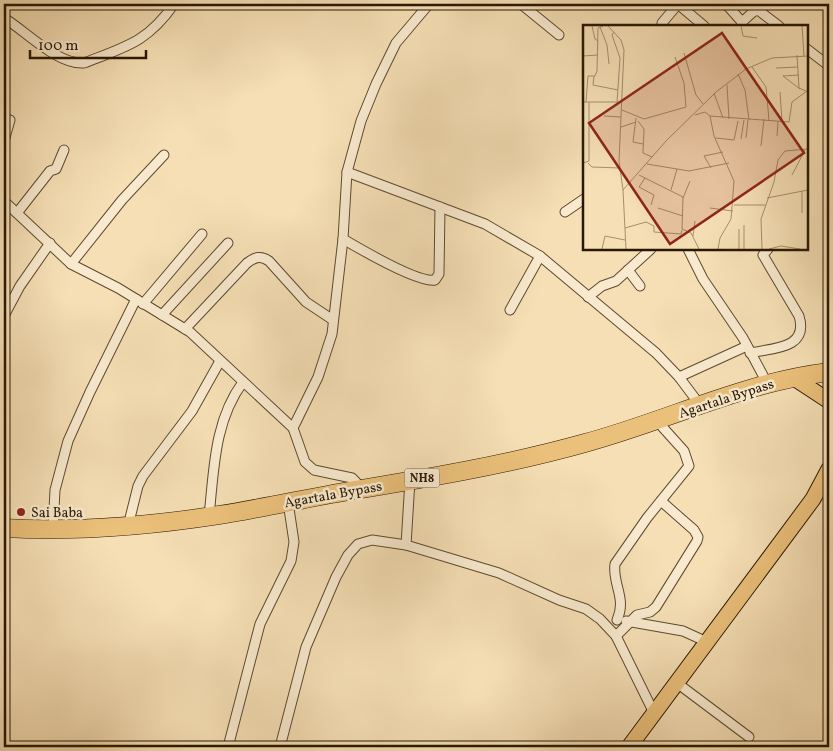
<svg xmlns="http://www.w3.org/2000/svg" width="833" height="751" font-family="Vollkorn,serif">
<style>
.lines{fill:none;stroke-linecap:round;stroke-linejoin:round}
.street-casing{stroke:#5c4a2f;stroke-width:11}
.primary-casing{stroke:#281802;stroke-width:17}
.highway-casing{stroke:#281802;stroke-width:19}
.street{stroke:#f9eacf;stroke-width:9}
.primary{stroke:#ebc07a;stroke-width:15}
.highway{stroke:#ebc07a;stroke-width:18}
.poi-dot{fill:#8f2418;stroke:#f9eacf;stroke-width:2}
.labels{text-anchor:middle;stroke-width:5;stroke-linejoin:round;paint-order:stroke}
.shield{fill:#f9eacf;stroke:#675740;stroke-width:1}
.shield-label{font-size:12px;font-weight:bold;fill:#281802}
.street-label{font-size:14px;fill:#281802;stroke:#f9eacf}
.poi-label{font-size:14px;fill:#281802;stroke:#f9eacf;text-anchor:start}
.inset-road{fill:none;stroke:#a48f6d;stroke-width:1}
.view{fill:#8f2418;fill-opacity:0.15;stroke:#8f2418;stroke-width:2.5}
.inset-edge{fill:none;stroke:#281802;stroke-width:2.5}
</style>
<rect width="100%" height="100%" fill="#f6dfb5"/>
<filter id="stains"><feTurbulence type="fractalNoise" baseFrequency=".004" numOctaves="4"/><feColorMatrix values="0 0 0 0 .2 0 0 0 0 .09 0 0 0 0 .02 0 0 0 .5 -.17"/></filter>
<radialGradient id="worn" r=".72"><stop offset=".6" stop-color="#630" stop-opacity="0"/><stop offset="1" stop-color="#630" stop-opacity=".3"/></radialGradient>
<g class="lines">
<g class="street-casing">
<g id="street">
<polyline points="521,4 559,35"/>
<polyline points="678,4 704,26"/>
<polyline points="726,4 742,22 741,26"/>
<path d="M4 18C26 31 57 65 84 63 125 47 148 42 174 4"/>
<polyline points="742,22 753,12 758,10 779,26"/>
<polyline points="662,23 678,4"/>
<polyline points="807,49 829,66"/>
<polyline points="4,141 10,120"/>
<polyline points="347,172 485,224 540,256 656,353 679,377 700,405"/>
<polyline points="4,201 71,264 118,288 190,332 293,428"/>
<polyline points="565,212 584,199"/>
<polyline points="17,213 50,171 56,169 64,150"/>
<path d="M343 239C360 249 418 283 435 280L439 274 440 207"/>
<polyline points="688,249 703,279 743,338 767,383"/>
<polyline points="71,264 122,200 164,155"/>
<polyline points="628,270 640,286"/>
<polyline points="588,297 602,286 616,281 651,249"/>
<polyline points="143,304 202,234"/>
<polyline points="510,310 540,256"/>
<polyline points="162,315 228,243"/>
<polyline points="4,316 20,286 50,243"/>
<path d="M185 329 247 263C255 257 261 255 269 261L306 302 333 320"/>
<path d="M750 353C773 348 809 349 799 316L763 255 768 249"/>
<polyline points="679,377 747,346"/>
<polyline points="361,490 356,482 352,478 314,470 305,462 293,428 318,377 332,334 343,239 347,172 361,121 376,84 396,43 429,4"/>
<path d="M209 516C214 470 214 421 243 382"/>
<polyline points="128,526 138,486 143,476 192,411 220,361"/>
<polyline points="53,529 55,490 68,441 90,392 136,299"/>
<polyline points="406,545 410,480"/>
<path d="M617 620C627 598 612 584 615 564L647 518 689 466 684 451 657 421"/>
<polyline points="626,621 683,631 707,642"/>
<polyline points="616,636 637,615 650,612 656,607 697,541 698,537 694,530 661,501"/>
<polyline points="677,683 749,737"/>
<polyline points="228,747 260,624 291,561 294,542 288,502"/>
<polyline points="280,747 306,647 336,577 348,555 358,544 372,540 406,545 499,573 559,600 586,609 600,619 616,636 654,713"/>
</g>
</g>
<g class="primary-casing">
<g id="primary">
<polyline points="794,378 829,401"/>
<polyline points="629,747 813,499 829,469"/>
</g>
</g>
<g class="highway-casing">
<path id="highway" d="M4 528C76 532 148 526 219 515 257 509 294 501 332 494 416 480 503 466 585 443 667 421 744 382 829 372"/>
</g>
<use href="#street" class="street"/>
<use href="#primary" class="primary"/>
<use href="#highway" class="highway"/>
</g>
<circle class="poi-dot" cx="21" cy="512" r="5"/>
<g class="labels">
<rect class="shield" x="404.5" y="468.5" width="35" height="19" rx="4"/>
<g class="shield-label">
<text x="422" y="482">NH8</text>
</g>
<g class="street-label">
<text transform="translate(726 398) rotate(-18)" y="5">Agartala Bypass</text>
<text transform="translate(333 494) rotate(-10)" y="5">Agartala Bypass</text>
</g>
<g class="poi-label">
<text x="31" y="517">Sai Baba</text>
</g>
</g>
<g transform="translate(583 25)">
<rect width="225" height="225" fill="#f6dfb5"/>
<path class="inset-road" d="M9 1 12 14 15 16M25 1 38 15 41 25 36 136 40 165M158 1 160 11 174 13M219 1 221 31M17 2 24 20 26 39M31 7 29 10 37 33 34 77M101 28 113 70 120 79M214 30 216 63 225 67M0 31 15 30M169 42 183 62 186 95M193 43 215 42M155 49 162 65 166 95M11 51 10 60 35 65M200 51 217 64M200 51 216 50M144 60 146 94M197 67 199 97M131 68 140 93M0 77H37M3 77 5 51H12L14 46 15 3 20 1M39 85 61 94 103 82 101 58 92 32M112 90 122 87 127 91 131 111 151 156 148 194 137 213 135 224M21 91 38 92M127 91 206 97 209 77 224 66M53 93 50 117 60 119M55 96 61 104 60 128 69 132M38 102 53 97M194 111 195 96M133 113 151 115 155 96M163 113 165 95M158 114 161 95M178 121 181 94M0 138 6 136V77M5 138 9 142 37 143M64 139 106 146 146 138M128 143 121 131 140 127M56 150 100 172 99 204 108 208 116 224M209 150 222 125M62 153 56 162 71 170 68 180M88 165 94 144M100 173 107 156M184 173 225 165M151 180H182M75 183 100 191M127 183 150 186M219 188V166M161 200V224M42 203 63 197 71 201V207L98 209 99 205M110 211 112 196M19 224 22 211 42 215M43 224 40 165 83 116 133 67 163 44 189 33 225 31M156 224V204M179 224 178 194 191 157 195 135 202 126 225 124M186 224 198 221 217 224"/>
<path class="view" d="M139 8 221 128 87 219 6 98Z"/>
<rect width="225" height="225" class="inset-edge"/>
</g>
<rect width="833" height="751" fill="none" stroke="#f6dfb5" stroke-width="20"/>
<rect x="5" y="5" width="823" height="741" fill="none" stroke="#281802" stroke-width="2.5"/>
<rect x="10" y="10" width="813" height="731" fill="none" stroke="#281802"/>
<path d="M30 50v8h116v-8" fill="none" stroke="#281802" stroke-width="2.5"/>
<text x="38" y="50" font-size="15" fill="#281802" stroke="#f9eacf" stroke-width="4" paint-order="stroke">100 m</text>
<rect width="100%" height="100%" filter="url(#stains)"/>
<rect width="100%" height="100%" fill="url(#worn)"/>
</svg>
